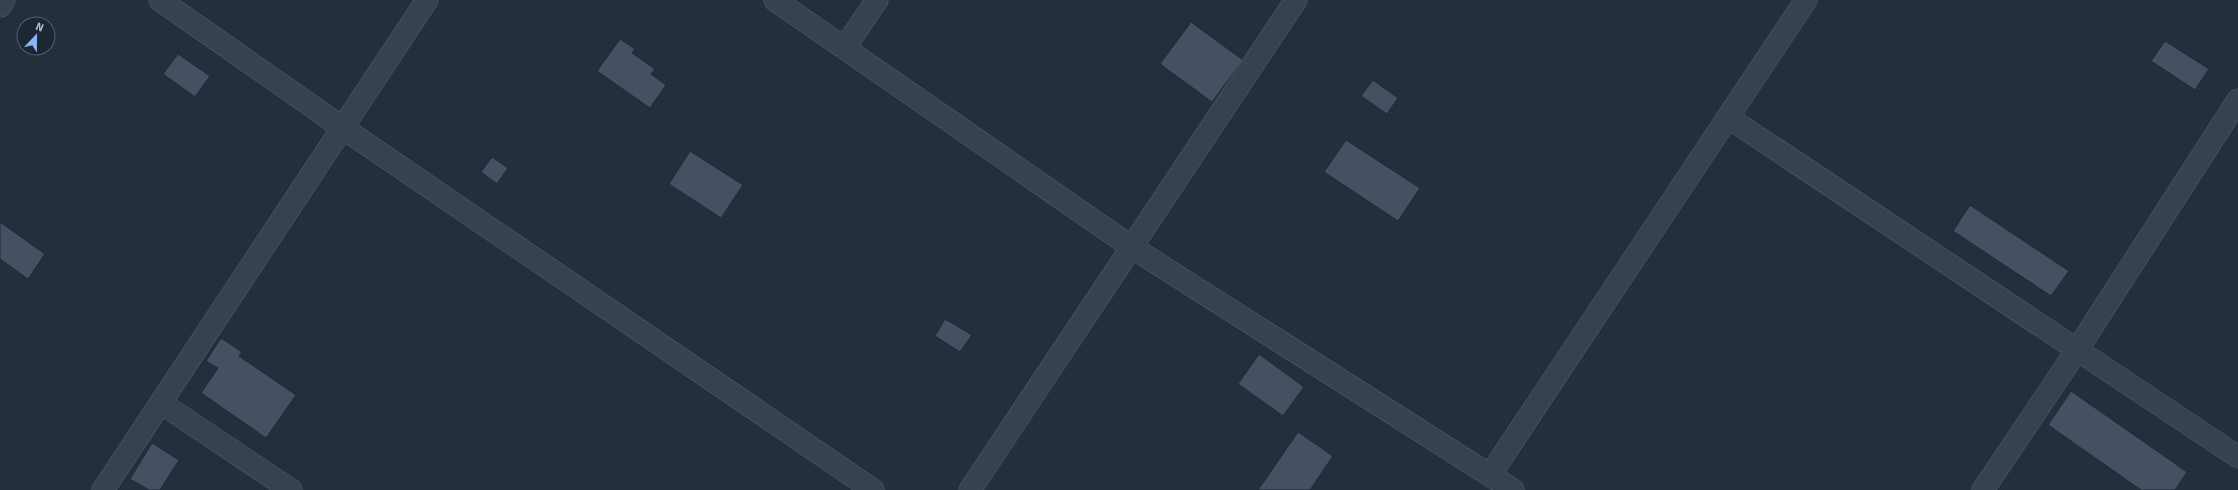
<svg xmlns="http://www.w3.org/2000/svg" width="2238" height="490" font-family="Signika,sans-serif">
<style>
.building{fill:#455162;stroke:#1f2835}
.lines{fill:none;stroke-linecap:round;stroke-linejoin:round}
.minor-casing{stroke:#565f6c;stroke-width:23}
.minor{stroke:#38414e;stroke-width:22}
</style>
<rect width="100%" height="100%" fill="#242f3e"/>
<g class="building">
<polygon points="1191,22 1243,60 1212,102 1160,64"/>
<polygon points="620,39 635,49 632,53 655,69 651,74 666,85 650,108 597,71"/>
<polygon points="2165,41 2209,69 2195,90 2151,61"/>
<polygon points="178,54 210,76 195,97 163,74"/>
<polygon points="1373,80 1398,98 1387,114 1361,96"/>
<polygon points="1346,140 1420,188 1398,221 1324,172"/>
<polygon points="690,151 743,185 721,218 669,184"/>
<polygon points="492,157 508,168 497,184 481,172"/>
<polygon points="1970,205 2069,271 2051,296 1953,231"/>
<polygon points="0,222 45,254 28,279 0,259"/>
<polygon points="945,319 972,335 960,352 935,336"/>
<polygon points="221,338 242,352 239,356 296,395 266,438 201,393 218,368 206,361"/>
<polygon points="1259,354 1304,387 1283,416 1238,384"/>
<polygon points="2071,391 2187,472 2175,490 2141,490 2048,425"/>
<polygon points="1298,432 1333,456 1310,490 1258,490"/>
<polygon points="152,443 179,460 160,490 149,490 130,479"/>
</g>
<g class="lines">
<g class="minor-casing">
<g id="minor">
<polyline points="160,0 343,128 873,490"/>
<polyline points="775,0 1133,248 1513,490"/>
<polyline points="0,6 4,0"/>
<polyline points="845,47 877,0"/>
<polyline points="1729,118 2238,457"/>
<polyline points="161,403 291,490"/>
<polyline points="1490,475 1806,0"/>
<polyline points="103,490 427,0"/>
<polyline points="970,490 1296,0"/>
<polyline points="1983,490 2077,350 2238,100"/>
</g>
</g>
<use href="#minor" class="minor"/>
</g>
<g transform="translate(36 36) rotate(22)"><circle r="19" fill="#1d2633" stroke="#59626f"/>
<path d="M0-3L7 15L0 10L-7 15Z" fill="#8ab4f8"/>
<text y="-6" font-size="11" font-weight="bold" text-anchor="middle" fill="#b4bcc9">N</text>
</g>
</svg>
